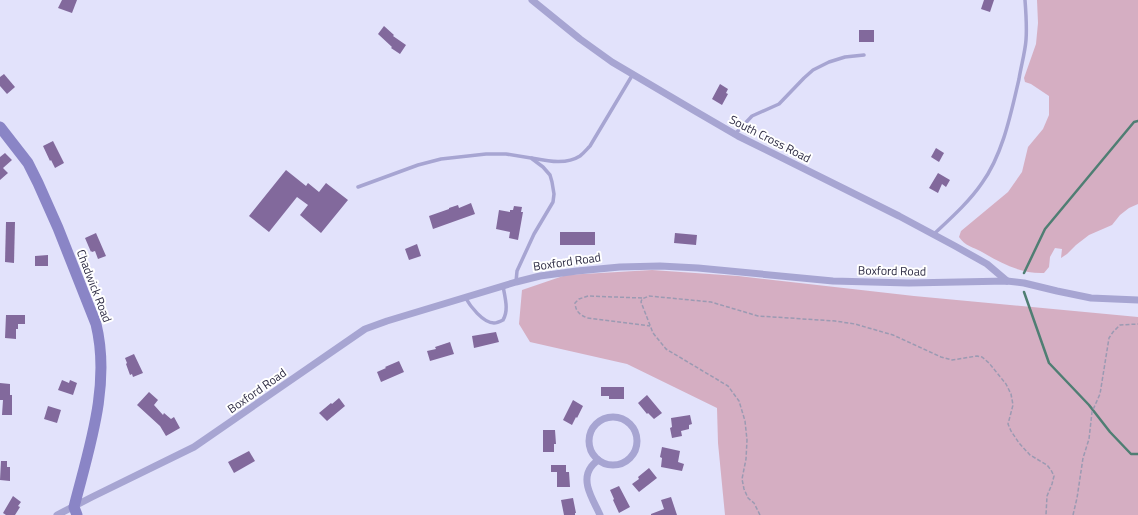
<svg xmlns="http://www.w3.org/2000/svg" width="1138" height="515" font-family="'Titillium Web',sans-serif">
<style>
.green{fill:#d5aec2}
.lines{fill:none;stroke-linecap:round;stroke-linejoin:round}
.stream{stroke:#4f7e73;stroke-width:2.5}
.building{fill:#82699c}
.path{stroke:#9b9ab2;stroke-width:1.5;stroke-dasharray:4 2;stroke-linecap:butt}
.lane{stroke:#a7a5d2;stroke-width:3.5}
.street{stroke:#a7a5d2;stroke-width:7}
.secondary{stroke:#8a85c6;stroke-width:11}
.labels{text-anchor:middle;stroke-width:4;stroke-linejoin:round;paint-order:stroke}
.street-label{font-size:12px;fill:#2d2b43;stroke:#fff}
</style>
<rect width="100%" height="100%" fill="#e2e2fb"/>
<g class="green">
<path d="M1037 0H1138V204L1129 208 1120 215 1112 225 1089 235 1076 245 1067 254 1061 258 1062 249 1055 248 1050 257 1049 267 1044 273C1021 274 1001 263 982 252 973 247 965 246 959 237L961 231 1008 192 1022 172 1028 147 1043 129 1049 115V96L1031 84 1025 82 1024 78 1036 44 1038 23Z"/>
<polygon points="652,270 738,276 914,296 1138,317 1138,515 725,515 718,443 717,408 627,364 530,342 519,324 522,290 566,275"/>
</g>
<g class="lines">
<g class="stream">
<polyline points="1024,273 1045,229 1134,122 1138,121"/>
<polyline points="1024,292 1049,363 1089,405 1110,432 1131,454 1138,454"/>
</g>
</g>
<g class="building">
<polygon points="62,0 77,0 72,13 58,8"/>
<polygon points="984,0 994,0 990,12 981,9"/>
<polygon points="384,26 394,35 393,36 406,45 400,54 391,48 392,47 378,34"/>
<rect x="859" y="30" width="15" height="12"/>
<polygon points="4,74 15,87 7,94 0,86 0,77"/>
<polygon points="720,84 728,89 726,93 728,94 722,105 712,99"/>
<polygon points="53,141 64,163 55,168 51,160 50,161 43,146"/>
<polygon points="936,148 944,153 939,162 931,157"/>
<polygon points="5,153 12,160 3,168 8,173 0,180 0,157"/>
<polygon points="286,170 306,186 308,183 319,192 326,183 348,200 321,233 300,215 308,205 297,197 269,232 249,216"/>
<polygon points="938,173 950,180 946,187 942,184 938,193 929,188"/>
<polygon points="471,203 475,214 433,229 429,216 449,209 449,208 458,205 459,208"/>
<polygon points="514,206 522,207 521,212 523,212 518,240 509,238 510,232 496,229 499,210 510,212 510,210 513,210"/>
<polygon points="6,222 15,222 14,263 5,262"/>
<rect x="560" y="232" width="35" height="13"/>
<polygon points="96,233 106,256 98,259 95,251 92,252 92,251 91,252 85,238"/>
<polygon points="675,233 697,235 696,245 674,243"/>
<polygon points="417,244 421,256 409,260 405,249"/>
<polygon points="48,255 48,266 35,266 35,256"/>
<polygon points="6,315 25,315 25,324 18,324 18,329 16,329 16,339 5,338"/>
<polygon points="496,332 499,342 474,348 472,336"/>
<polygon points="450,342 454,354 430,361 427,351 436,349 435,347"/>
<polygon points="134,354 143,373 133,377 132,374 130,375 126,364 127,363 125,358"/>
<polygon points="399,361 404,372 381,382 377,372 386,368 385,367"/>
<polygon points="62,380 69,383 70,380 77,383 73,395 58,390"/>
<polygon points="0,383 10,384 10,395 12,395 12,415 2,415 3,400 0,400"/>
<polygon points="601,387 624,387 624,399 609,399 609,396 601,396"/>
<polygon points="149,392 158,400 154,405 163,415 164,413 171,419 174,417 180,428 166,436 160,426 137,405"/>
<polygon points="647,395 662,413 654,419 648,413 647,414 638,403"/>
<polygon points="339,398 345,406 327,421 319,413 331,403 332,404"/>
<polygon points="573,400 583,406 577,418 576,417 572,425 563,420"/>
<polygon points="48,406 61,410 57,423 44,419"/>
<polygon points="690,415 692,424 689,425 689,429 681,431 682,436 672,438 670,428 672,427 671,418"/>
<polygon points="543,430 555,430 556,444 554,444 554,452 543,452"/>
<polygon points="662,447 680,451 678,462 684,464 682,471 661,467 662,458 660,457"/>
<polygon points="249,451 255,461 234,473 228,462"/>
<polygon points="1,461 7,461 7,467 10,467 10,481 0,480"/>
<polygon points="551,465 566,465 566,472 569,472 570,487 557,487 557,472 551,472"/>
<polygon points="649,468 657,478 639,492 632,484 639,479 638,477"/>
<polygon points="619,486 630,507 619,513 613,500 614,499 610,490"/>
<polygon points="13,496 21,502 18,506 20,507 15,515 6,515 3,513"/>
<polygon points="671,497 677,515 651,515 651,514 664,509 661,500"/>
<polygon points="573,498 576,513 575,513 575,515 564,515 561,500"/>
</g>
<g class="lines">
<g class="path">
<path d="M642 298 588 296 579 299 575 303C576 312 579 314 587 318L650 326"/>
<polyline points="760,515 754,503 748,498 744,489 742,479 746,459 747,440 745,421 739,401 728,386 666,349 653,333 641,302 642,299 649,296 711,302 758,316 835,321 855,324 893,335 941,357 952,360 977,356 982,357 989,363 1006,384 1011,394 1013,405 1008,424 1011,431 1019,443 1030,455 1047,465 1051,470 1054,476 1052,484 1047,496 1046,515"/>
<polyline points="1073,515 1077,498 1083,458 1089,439 1092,412 1100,394 1109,338 1113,332 1120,325 1138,324"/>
</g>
<g class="lane">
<polyline points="735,134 752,116 779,104 804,78 813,70 829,62 845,57 864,55"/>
<path d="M532 158C548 161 566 165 580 156 584 153 587 149 590 146L633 74"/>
<polyline points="358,187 418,165 441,159 486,154 506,154 531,158 543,167 550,175 552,182 554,194 553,202 534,234 517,271 516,282"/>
<path d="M934 234C951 218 969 202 982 183 1003 154 1011 113 1019 79 1021 66 1025 53 1026 40 1027 27 1026 13 1025 0"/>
<path d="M465 297C470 306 483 323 494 323 497 323 501 321 503 320 509 310 505 298 503 286"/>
</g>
<g class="street">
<polyline points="532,0 580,39 612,62 695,111 738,136 899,216 955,246 987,264 1007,281"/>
<circle cx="613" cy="441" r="24"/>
<path d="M598 460C596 462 593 464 591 467 580 482 594 501 600 515"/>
<polyline points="57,515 92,497 194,447 365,329 387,321 516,282 540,276 577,271 620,267 660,266 698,268 833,281 909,283 1007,281 1024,283 1057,291 1091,298 1138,300"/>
</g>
<path class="secondary" d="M0 127 28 163 38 183 58 228 96 324C111 385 89 448 74 507L77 515"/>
</g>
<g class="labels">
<g class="street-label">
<text transform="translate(770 139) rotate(27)" y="4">South Cross Road</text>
<text transform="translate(567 262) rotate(-8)" y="4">Boxford Road</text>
<text transform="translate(892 271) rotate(1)" y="4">Boxford Road</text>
<text transform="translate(94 286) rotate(69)" y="4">Chadwick Road</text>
<text transform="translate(257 391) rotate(-35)" y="4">Boxford Road</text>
</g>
</g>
</svg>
